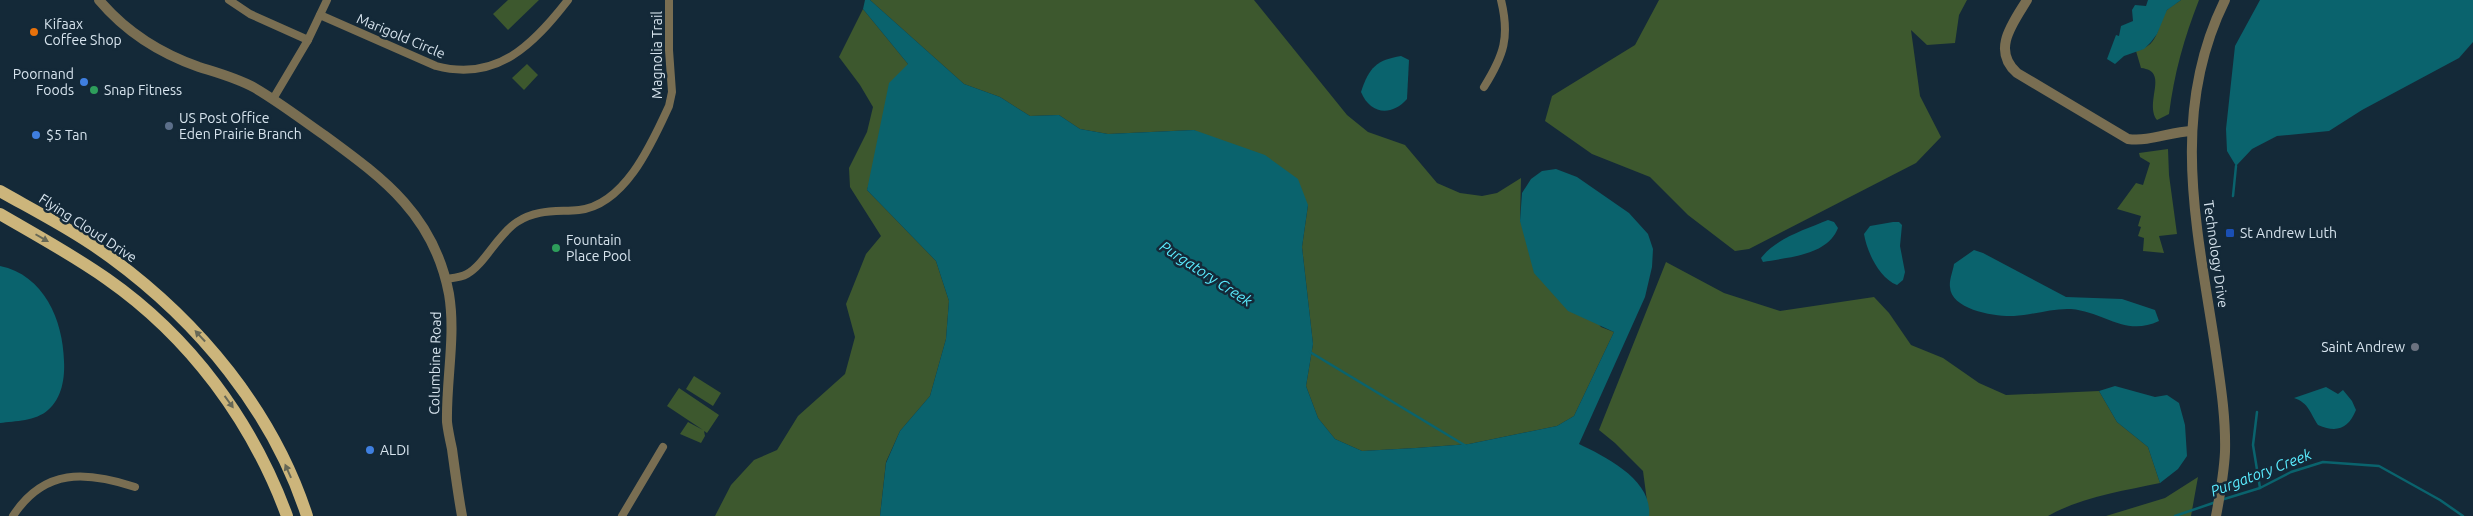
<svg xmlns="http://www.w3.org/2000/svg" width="2473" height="516" font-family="Ubuntu,sans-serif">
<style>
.green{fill:#3d582e}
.water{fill:#0a636d}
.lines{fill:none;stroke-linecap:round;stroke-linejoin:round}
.stream{stroke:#0a636d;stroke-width:2.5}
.minor{stroke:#796e52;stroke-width:8}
.tertiary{stroke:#796e52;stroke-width:10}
.primary{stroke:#ccb57b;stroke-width:12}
.oneway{fill:#676856}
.food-dot{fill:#e8710a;stroke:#142938;stroke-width:2}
.shop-dot{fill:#3f7fe0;stroke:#142938;stroke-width:2}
.leisure-dot{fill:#2e9e5b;stroke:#142938;stroke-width:2}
.service-dot{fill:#5c6f8a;stroke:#142938;stroke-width:2}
.transit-dot{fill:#1a4fb4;stroke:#142938;stroke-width:2}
.worship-dot{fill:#6b7280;stroke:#142938;stroke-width:2}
.labels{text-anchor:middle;stroke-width:5;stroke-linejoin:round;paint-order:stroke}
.poi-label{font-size:14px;fill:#d7e4ee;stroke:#142938;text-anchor:start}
.street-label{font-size:14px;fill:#d7e4ee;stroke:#142938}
.water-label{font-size:15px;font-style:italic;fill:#5aecff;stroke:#142938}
</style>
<rect width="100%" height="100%" fill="#142938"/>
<g class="green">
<polygon points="508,0 539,0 508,30 493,14"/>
<polygon points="870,0 1254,0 1347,115 1368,132 1405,145 1437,183 1460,193 1482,196 1497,193 1521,178 1520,221 1601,327 1614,332 1574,416 1557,426 1469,444 1416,448 1362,451 1335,439 1318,418 1306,386 1313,344 1302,247 1308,205 1194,130 1108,134 1080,129 1059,115 1030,116 1000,97 964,84"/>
<polygon points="1659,0 1967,0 1959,15 1955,43 1927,45 1911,30 1920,96 1941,137 1916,163 1749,249 1735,251 1688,215 1650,177 1592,154 1545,121 1552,96 1635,45"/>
<path d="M2181 0H2199C2184 38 2174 74 2169 114L2157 120C2144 102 2170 71 2141 68L2136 51C2162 45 2156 23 2167 10 2171 6 2177 3 2181 0Z"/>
<polygon points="863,9 908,64 867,190 936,261 949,301 946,339 930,396 900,431 886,462 880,516 715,516 731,485 754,460 777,450 798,416 845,374 855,337 846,304 866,254 881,236 850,187 849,168 867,132 873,107 860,85 839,57"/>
<polygon points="527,64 538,75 524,90 512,78"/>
<polygon points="2168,149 2169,175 2177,234 2159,236 2164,253 2143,251 2144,238 2138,236 2141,227 2138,226 2141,216 2117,209 2136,183 2143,185 2150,163 2140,157 2139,153"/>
<path d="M1666 262 1724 293 1780 311 1874 297 1889 313 1911 345 1943 358 1979 383 2006 395 2099 391 2117 422 2148 447 2160 483C2123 491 2081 497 2048 516H1649L1643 471 1615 443 1599 430Z"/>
<polygon points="694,376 721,393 713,406 686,389"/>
<polygon points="679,388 719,415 707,433 704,431 705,436 701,443 680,434 688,422 703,430 667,406"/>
<polygon points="2198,477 2191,516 2106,516 2165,498"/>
</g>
<g class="water">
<path d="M865 0H870L964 84 1000 97 1030 116 1059 115 1080 129 1108 134 1194 130 1265 155 1298 179 1308 205 1302 247 1313 344 1306 386 1318 418 1335 439 1362 451 1416 448 1469 444 1557 426 1574 416 1614 332 1568 311 1534 273 1520 221 1522 193 1531 179 1542 171 1556 169 1577 177 1629 213 1648 234 1653 249 1652 267 1645 297 1579 444C1606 457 1653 480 1649 516H880L886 463 900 431 930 396 946 339 949 301 936 261 867 190 889 83 908 64 863 9Z"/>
<polygon points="2148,0 2181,0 2167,10 2157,34 2151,42 2144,49 2124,56 2115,64 2107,59 2116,35 2119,36 2121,26 2133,21 2132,10 2135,5 2146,6"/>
<polygon points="2260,0 2473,0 2473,42 2459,58 2362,110 2329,131 2277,136 2252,149 2236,166 2227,151 2226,129 2235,46"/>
<path d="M1401 56 1409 60 1407 99C1391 117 1370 114 1361 92 1369 67 1377 60 1401 56Z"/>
<path d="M1828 220 1834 222 1838 228C1827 256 1788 257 1763 262L1761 258C1777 238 1804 230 1828 220Z"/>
<path d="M1893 222H1899L1902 225 1900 246 1905 272 1903 280 1897 285C1879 278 1867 252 1864 234L1870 226Z"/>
<path d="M1974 250 1983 253 2066 297 2122 299 2155 310 2159 321C2125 337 2105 312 2071 309 2053 308 2032 315 2014 316 1996 317 1951 310 1950 287 1949 280 1953 271 1954 264Z"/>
<path d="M0 266C44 275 63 320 64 361 65 378 62 398 48 410 36 421 15 421 0 423Z"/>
<polygon points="2115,386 2155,397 2167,395 2179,403 2185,425 2187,456 2178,469 2160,483 2148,447 2117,422 2099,391"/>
<path d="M2326 387 2338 394 2343 390 2352 401 2356 410C2348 429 2337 433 2318 425 2310 413 2309 403 2294 398Z"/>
</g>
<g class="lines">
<g class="stream">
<polyline points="2233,196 2236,166"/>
<polyline points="1310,352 1466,446"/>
<polyline points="2257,412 2253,445 2260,488"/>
<polyline points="2221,500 2260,488 2291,472 2323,462 2379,466 2440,500 2463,516"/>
<polyline points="2175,516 2216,502"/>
</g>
<g class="minor">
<polyline points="229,0 250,14 308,40"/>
<path d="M320 15 436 66C497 82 533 45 568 0"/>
<path d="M1484 87C1504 55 1510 37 1501 0"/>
<polyline points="273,99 308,40 327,0"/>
<path d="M445 279C452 278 460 278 467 274 485 264 497 235 517 222 537 209 556 212 579 210 625 205 652 143 669 106L672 92 669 50V0"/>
<path d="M13 516C44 468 86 471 135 487"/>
<polyline points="622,516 663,447"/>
</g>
<g class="tertiary">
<path d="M99 0C126 32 159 53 199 67 218 73 237 78 255 88 279 102 301 119 324 135 384 179 434 215 449 294 456 336 446 380 447 422 448 431 450 440 452 449 455 471 458 494 462 516"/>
<path d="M2027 0C2013 23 1991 50 2017 73L2128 139C2149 142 2170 132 2191 131"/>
<path d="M2216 516C2220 495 2224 473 2225 452 2226 416 2220 381 2215 346 2197 228 2169 113 2225 0"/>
</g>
<g class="primary">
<path d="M0 191C37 212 76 232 110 257 199 322 273 411 307 516"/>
<path d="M0 214C36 235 73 255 107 279 190 337 252 421 287 516"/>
</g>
</g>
<defs><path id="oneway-solid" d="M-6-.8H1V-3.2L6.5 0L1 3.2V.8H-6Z" transform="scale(1.25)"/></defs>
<g class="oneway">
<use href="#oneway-solid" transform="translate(42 238) rotate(30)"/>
<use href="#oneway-solid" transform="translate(200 336) rotate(-133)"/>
<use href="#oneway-solid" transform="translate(229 402) rotate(54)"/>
<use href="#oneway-solid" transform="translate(288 471) rotate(-114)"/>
</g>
<circle class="food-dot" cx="34" cy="32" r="5"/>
<g class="shop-dot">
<circle cx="84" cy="82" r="5"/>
<circle cx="36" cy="135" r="5"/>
<circle cx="370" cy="450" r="5"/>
</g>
<g class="leisure-dot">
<circle cx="94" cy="90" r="5"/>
<circle cx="556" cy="248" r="5"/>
</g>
<circle class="service-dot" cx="169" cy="126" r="5"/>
<rect class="transit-dot" x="2225" y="228" width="10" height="10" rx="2.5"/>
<circle class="worship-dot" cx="2415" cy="347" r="5"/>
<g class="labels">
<g class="poi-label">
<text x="44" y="29">Kifaax<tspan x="44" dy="16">Coffee Shop</tspan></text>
<text x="74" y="79" text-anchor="end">Poornand<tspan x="74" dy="16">Foods</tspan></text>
<text x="104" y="95">Snap Fitness</text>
<text x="179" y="123">US Post Office<tspan x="179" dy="16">Eden Prairie Branch</tspan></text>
<text x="46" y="140">$5 Tan</text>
<text x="2240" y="238">St Andrew Luth</text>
<text x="566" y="245">Fountain<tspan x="566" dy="16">Place Pool</tspan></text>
<text x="2405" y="352" text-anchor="end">Saint Andrew</text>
<text x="380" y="455">ALDI</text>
</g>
<g class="street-label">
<text transform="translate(401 36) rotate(23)" y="5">Marigold Circle</text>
<text transform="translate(657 55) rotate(-90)" y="5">Magnolia Trail</text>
<text transform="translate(88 228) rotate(33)" y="5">Flying Cloud Drive</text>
<text transform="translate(2216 254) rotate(82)" y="5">Technology Drive</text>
<text transform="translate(435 363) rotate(-89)" y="5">Columbine Road</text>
</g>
<g class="water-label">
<text transform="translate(1206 274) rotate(33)" y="5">Purgatory Creek</text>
<text transform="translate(2261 473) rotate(-21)" y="5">Purgatory Creek</text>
</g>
</g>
</svg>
